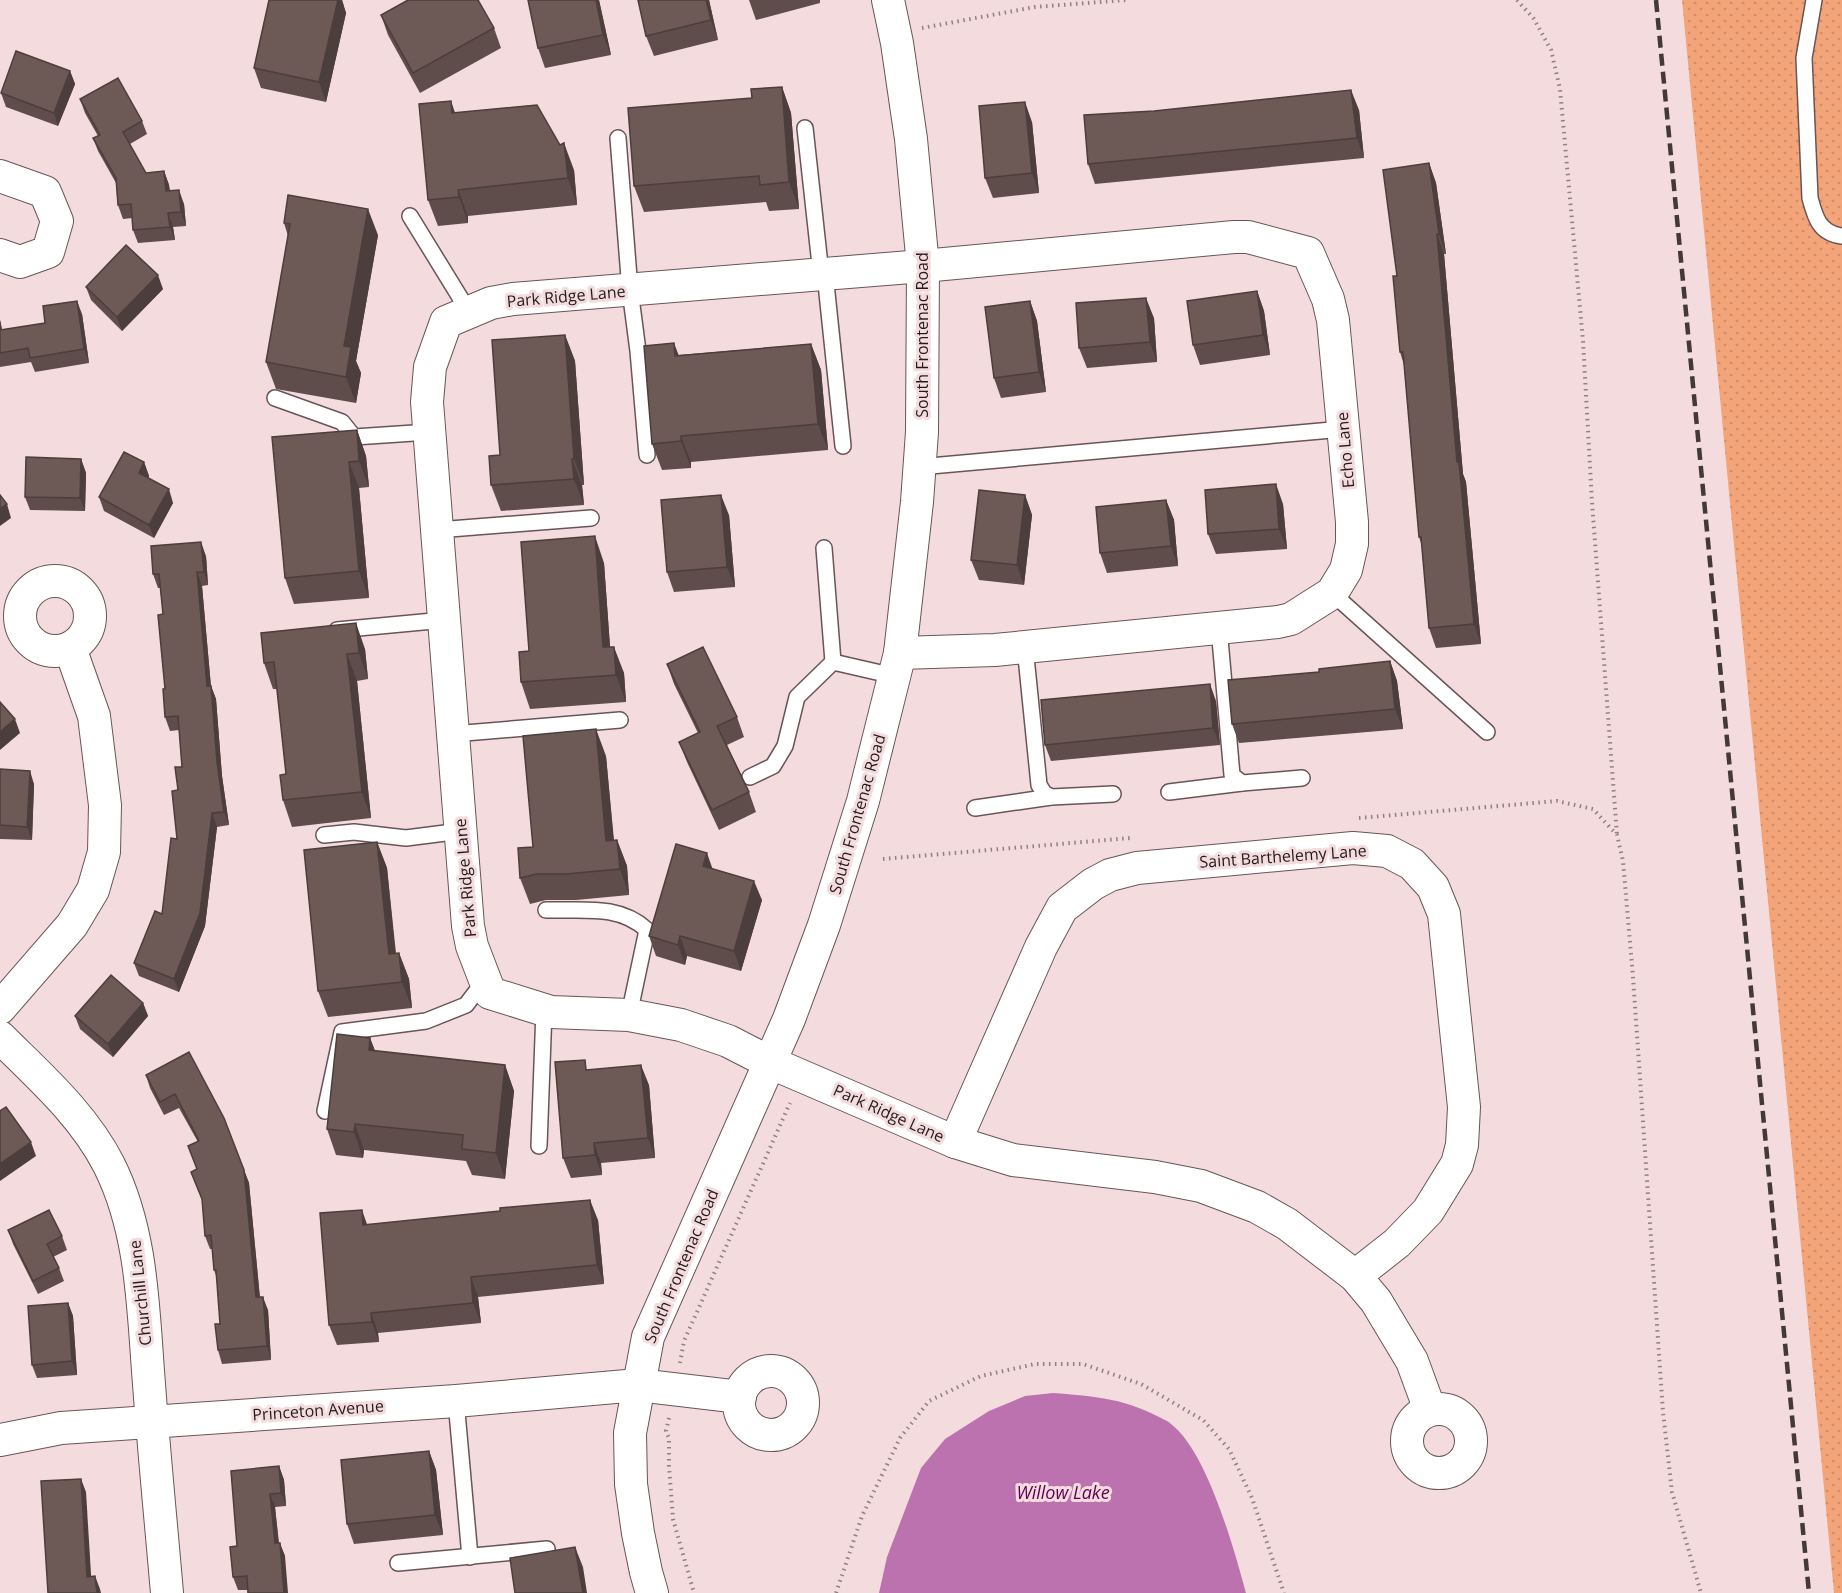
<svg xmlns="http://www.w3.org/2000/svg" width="1842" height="1593" font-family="'Open Sans',sans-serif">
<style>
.grass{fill:url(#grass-dots)}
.water{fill:#bb72ae}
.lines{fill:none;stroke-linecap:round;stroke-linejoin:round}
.service-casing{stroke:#695557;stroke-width:18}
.minor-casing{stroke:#695557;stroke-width:34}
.path{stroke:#918081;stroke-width:4;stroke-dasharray:1.5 4.5;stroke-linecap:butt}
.service{stroke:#fff;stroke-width:15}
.minor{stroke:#fff;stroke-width:32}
.rail{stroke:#44393a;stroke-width:4.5;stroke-dasharray:12 6;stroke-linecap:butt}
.wall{fill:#5e4d4a}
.shaded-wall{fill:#4c3e3c}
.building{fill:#6d5956;stroke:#4c3e3c;stroke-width:1.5}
.labels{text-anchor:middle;stroke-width:6;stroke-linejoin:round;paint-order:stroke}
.street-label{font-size:16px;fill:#231a1b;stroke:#f4dcde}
.water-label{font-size:18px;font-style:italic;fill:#5f0056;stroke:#f4dcde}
</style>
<defs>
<pattern id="grass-dots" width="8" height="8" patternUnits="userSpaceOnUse" patternTransform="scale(1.5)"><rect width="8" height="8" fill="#f3a579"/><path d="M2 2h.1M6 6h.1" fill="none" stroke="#d08d68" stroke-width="1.8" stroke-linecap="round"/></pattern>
</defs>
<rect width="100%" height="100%" fill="#f4dcde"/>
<polygon class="grass" points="1682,0 1842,0 1842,1593 1834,1593"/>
<path class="water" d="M1053 1393C1091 1396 1121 1398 1155 1415 1160 1418 1167 1420 1171 1424 1207 1451 1234 1549 1246 1593H879L887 1557 921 1468 945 1439 989 1411 1025 1396Z"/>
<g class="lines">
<g class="service-casing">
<g id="service">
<path d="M1814 0 1804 58 1810 198C1815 217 1819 233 1842 236"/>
<polyline points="805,128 821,274"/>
<polyline points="618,138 630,290 638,351 647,455"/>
<polyline points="410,216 469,312"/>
<polyline points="825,274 843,446"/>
<polyline points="275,398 342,422 354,437"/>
<polyline points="340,440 354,437 429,432"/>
<polyline points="919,467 1343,429"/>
<polyline points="437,530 591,518"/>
<polyline points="1332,593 1487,732"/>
<polyline points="1219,628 1232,775 1242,783 1302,778"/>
<polyline points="337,630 444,620"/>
<polyline points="1025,647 1039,785 1044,793 1051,797 1113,794"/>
<polyline points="833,662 894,676"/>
<polyline points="453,734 620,720"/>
<polyline points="750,777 773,766 785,746 797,697 833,662 824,548"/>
<polyline points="1169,792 1242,783"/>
<polyline points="975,808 1051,797"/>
<polyline points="324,835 354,832 406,838 461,831"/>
<path d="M546 910C582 911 619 904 647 930L629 1015"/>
<polyline points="325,1111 342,1032 426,1021 466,1005 485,980"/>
<polyline points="539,1146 544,1010"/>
<polyline points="456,1401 470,1557"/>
<polyline points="398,1563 547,1549"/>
</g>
</g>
<g class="minor-casing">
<g id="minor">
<polyline points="0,176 45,192 57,221 48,252 20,262 0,255"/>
<circle cx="55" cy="616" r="35"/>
<polyline points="900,653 995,650 1278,622 1291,619 1332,593 1346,570 1352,544 1352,522 1333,320 1328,299 1308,253 1248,237 1234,237 923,266 513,299 491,303 446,322 430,367 427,402 468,926 472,946 490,993 551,1012 629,1015 681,1025 728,1041 769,1062 955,1142 1013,1160 1155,1177 1201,1186 1257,1207 1287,1224 1355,1276 1376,1301 1412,1361 1430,1410"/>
<polyline points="0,1008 72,925 93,890 104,852 105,805 94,716 70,648"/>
<path d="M0 1037C40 1077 83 1114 109 1165 143 1233 143 1310 149 1384 154 1453 161 1523 167 1593"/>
<polyline points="955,1142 1041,947 1062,908 1093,884 1110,875 1137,868 1353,848 1387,851 1412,864 1433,887 1444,914 1464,1107 1462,1145 1457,1164 1428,1211 1397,1243 1355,1276"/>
<circle cx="771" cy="1403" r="32"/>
<circle cx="1439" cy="1441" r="32"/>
<polyline points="0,1440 61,1428 456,1401 638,1385 740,1397"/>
<polyline points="652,1593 646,1572 638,1533 631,1484 630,1433 648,1337 789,1019 824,925 863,801 900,653 917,502 922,432 923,266 911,139 897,43 888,0"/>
</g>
</g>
<g class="path">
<polyline points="1517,0 1534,19 1551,50 1560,89 1583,341 1592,502 1617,835"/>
<polyline points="922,28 1035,7 1126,0"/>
<polyline points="1359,818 1557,801 1593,809 1617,835 1623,861 1633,977 1663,1412 1672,1492 1701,1593"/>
<polyline points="883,859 1130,838"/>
<polyline points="680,1363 684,1341 790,1103"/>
<polyline points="669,1418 666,1431 669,1438 669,1466 673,1519 694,1593"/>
<polyline points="836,1593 862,1516 900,1438 929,1401 981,1376 1035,1364 1083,1364 1141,1384 1203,1420 1229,1449 1252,1498 1284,1593"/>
</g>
<use href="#service" class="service"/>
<use href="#minor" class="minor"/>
<polyline class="rail" points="1656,0 1809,1593"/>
</g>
<g class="wall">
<polygon points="269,0 342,0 346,13 326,102 261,88 254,68"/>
<polygon points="599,0 611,55 545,68 538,48"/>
<polygon points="638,0 709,0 718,40 654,56 646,36"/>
<polygon points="749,0 820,0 820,3 756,20"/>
<polygon points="381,15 494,28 501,48 420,93 388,35"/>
<polygon points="70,71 75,84 58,126 6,107 1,93"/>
<polygon points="782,87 791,113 799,209 769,211 766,202 644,212 634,186 752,98"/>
<polygon points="80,99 142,121 147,134 130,144 146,173 164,171 169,185 170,191 184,204 186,226 173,227 175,240 138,243 133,230 132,218 123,219 118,205 116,183 98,151 93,138 98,136 85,113"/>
<polygon points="1359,110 1364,158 1095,184 1088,164"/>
<polygon points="455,113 574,170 577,205 468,216 468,223 438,226 428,200"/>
<polygon points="1032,122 1039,193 993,198 985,178"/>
<polygon points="1429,163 1436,183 1446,254 1444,254 1463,474 1466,482 1481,644 1436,648 1429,628 1422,546 1419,537 1404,365 1400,352"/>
<polygon points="284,223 378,235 356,361 361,373 356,403 276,389 266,362 288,236"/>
<polygon points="86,287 163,289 122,331 91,300"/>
<polygon points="1257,291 1264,311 1270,355 1200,365 1193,345"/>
<polygon points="1030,301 1037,321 1046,392 1001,398 994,378"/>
<polygon points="82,314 89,363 35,372 31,362 0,367 0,320 2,330 45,323"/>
<polygon points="1154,318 1157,362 1087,368 1079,348"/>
<polygon points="565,335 575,361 584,485 582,485 584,505 501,511 491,485 500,455"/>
<polygon points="811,344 821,370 828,450 691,462 691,468 662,470 652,444 679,355"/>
<polygon points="357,430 366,456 369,487 359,488 369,598 294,604 285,578"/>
<polygon points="81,459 86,473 85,511 30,510 25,497"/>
<polygon points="144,462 149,476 148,478 173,503 154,538 104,511 99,497"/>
<polygon points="1025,495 1032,515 1024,585 979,580 971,560"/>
<polygon points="1166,500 1174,520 1178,566 1107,573 1100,553"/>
<polygon points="1283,504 1287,549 1216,554 1208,534"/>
<polygon points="729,515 735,587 674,592 667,572"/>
<polygon points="206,556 208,585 202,586 211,686 216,699 222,776 229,825 217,827 205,926 179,992 139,976 134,963 162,914 177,839 178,790 182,767 179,730 170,731 165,717 163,614 160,588 158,588 153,574"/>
<polygon points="604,563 610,647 624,673 626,702 530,709 521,682"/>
<polygon points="365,649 368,679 357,681 371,818 292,827 283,800 286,774 277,689 273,689 264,663"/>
<polygon points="1390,661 1397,681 1403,729 1239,743 1232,724 1319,672"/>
<polygon points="667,664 737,717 744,737 727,745 749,792 756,812 719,830 687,762 679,742 698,733 674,684"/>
<polygon points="1216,701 1220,745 1051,761 1045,745"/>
<polygon points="606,756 614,840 617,840 627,866 629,895 576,900 546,900 530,904 520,878 533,847"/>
<polygon points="0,769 34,784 32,840 0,839"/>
<polygon points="377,842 387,868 396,953 399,953 409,979 412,1008 328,1017 318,991"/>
<polygon points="712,868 762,900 741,971 687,956 685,965 656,956 649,936"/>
<polygon points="143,1003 148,1016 113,1057 80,1029 75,1016"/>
<polygon points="370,1038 375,1051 505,1065 514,1091 505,1179 472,1175 466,1161 364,1150 363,1158 336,1155 327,1129"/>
<polygon points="189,1052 244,1170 249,1183 260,1297 268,1310 271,1360 222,1364 218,1350 220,1324 217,1278 214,1270 212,1249 210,1249 205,1236 202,1200 191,1172 197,1169 198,1142 179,1108 164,1115 150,1088 146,1075"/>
<polygon points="589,1070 649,1085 655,1158 601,1163 602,1175 571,1178 563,1158"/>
<polygon points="598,1220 604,1284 478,1297 481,1323 378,1333 379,1342 337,1345 329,1325 367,1224"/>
<polygon points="8,1230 62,1236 67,1250 53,1257 59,1268 64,1281 38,1294 13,1244"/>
<polygon points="68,1303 73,1316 77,1375 37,1378 32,1365"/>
<polygon points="429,1451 436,1470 443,1535 354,1544 347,1524"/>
<polygon points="279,1466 284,1480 286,1506 275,1507 279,1543 285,1556 248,1590 238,1590 233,1577 237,1546"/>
</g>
<g class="shaded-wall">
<polygon points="338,0 342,0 346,13 326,102 319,82"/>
<polygon points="596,0 599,0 611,55 603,35"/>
<polygon points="706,0 709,0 718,40 711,20"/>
<polygon points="70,71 75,84 58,126 54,113"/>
<polygon points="782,87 791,113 799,209 789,182"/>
<polygon points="1351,90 1359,110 1364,158 1357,138"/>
<polygon points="451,101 460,127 452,113"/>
<polygon points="1025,102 1032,122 1039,193 1032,173"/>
<polygon points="564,143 574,170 577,205 568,178"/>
<polygon points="1429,163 1436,183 1446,254 1439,234"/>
<polygon points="164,171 169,185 171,205 166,191"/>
<polygon points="179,190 184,204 186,226 181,212"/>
<polygon points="458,190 468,216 468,223 459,197"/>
<polygon points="368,209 378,235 356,361 361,373 356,403 346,377 344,346"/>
<polygon points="168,213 173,227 175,240 170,227"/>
<polygon points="1437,234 1444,254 1463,474 1466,482 1481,644 1474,624 1457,462"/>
<polygon points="158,275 163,289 122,331 117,317"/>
<polygon points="1257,291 1264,311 1270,355 1263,335"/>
<polygon points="1146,298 1154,318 1157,362 1150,342"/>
<polygon points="77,301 82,314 89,363 84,349"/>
<polygon points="1030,301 1037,321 1046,392 1039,372"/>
<polygon points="0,320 1,324 4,344 0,333"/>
<polygon points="565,335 575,361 584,485 574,459"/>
<polygon points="674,343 684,369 675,356"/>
<polygon points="811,344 821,370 828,450 818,424"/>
<polygon points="357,430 366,456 369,487 359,461"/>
<polygon points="681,436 691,462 691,468 681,441"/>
<polygon points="81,459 86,473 85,511 80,498"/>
<polygon points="572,459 582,485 584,505 574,479"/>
<polygon points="144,462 149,476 143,486 139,473"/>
<polygon points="349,462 359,488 369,598 359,571"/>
<polygon points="1276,484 1283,504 1287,549 1279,529"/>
<polygon points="169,489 173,503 154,538 149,525"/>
<polygon points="721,495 729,515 735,587 727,567"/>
<polygon points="1025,495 1032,515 1024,585 1017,565"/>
<polygon points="1166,500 1174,520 1178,566 1171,546"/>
<polygon points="7,504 11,518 0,526 0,509"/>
<polygon points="595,536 604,563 612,674 603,647"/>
<polygon points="201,542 206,556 208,585 204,572"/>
<polygon points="197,572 202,586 212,699 207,686"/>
<polygon points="356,623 365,649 368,679 359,653"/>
<polygon points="614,647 624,673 626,702 616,675"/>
<polygon points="347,654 357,681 371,818 362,792"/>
<polygon points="1390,661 1397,681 1403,729 1395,709"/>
<polygon points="1210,684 1216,701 1220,745 1213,728"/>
<polygon points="211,686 216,699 222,776 229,825 224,812 217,762"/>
<polygon points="15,719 20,733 0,750 0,732"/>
<polygon points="596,729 606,756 616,867 606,841"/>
<polygon points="30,771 34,784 32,840 27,827"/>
<polygon points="212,813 217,827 205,926 179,992 174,979"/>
<polygon points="617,840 627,866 629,895 620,869"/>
<polygon points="377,842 387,868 398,980 389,954"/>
<polygon points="707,853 714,873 703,866"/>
<polygon points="754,881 762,900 741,971 734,951"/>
<polygon points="680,936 687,956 685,965 678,945"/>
<polygon points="399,953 409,979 412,1008 402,982"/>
<polygon points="143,1003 148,1016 113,1057 108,1044"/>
<polygon points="370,1038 380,1064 369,1050"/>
<polygon points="505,1065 514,1091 505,1179 496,1153"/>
<polygon points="641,1065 649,1085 655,1158 648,1138"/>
<polygon points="355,1124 364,1150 363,1158 354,1132"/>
<polygon points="31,1142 36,1156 0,1181 0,1164"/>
<polygon points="594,1143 601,1163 602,1175 595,1155"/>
<polygon points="244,1170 249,1183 261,1311 256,1297"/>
<polygon points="590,1200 598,1220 604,1284 597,1265"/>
<polygon points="362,1210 369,1230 363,1225"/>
<polygon points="471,1277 478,1297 481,1323 473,1303"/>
<polygon points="263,1297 268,1310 271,1360 267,1346"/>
<polygon points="68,1303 73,1316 77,1375 72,1361"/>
<polygon points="371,1313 378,1333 379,1342 372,1322"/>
<polygon points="429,1451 436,1470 443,1535 435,1515"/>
<polygon points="279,1466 284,1480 286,1506 281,1493"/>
<polygon points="81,1479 86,1492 92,1590 87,1577"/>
<polygon points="270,1494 275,1507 280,1557 275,1543"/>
<polygon points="280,1543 285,1556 288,1593 284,1593"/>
<polygon points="575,1547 583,1567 587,1593 583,1593"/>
<polygon points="95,1576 100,1589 101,1593 97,1593"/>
</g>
<g class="building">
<polygon points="269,0 338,0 319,82 254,68"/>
<polygon points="408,0 478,0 494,28 413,73 381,15"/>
<polygon points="528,0 596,0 603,35 538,48"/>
<polygon points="638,0 706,0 711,20 646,36"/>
<polygon points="16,51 70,71 54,113 1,93"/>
<polygon points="118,78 142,121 123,132 146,173 164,171 166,191 179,190 181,212 168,213 170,227 133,230 131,204 118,205 116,178 93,138 100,135 80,99"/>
<polygon points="782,87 789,182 760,185 759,176 634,186 628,108 752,98 751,89"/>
<polygon points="1351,90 1357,138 1088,164 1084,115 1154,111"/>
<polygon points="451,101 452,113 537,105 560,145 564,143 568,178 458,190 459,197 428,200 419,104"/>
<polygon points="1025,102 1032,173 985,178 979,106"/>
<polygon points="1429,163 1439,234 1437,234 1457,462 1459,462 1474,624 1429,628 1421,537 1419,537 1403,352 1400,352 1393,276 1397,276 1383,170"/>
<polygon points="288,195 368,209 344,346 351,347 346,377 266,362 290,224 284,223"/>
<polygon points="126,245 158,275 117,317 86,287"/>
<polygon points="1257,291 1263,335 1193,345 1187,301"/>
<polygon points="1146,298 1150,342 1079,348 1076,303"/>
<polygon points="77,301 84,349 30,358 28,348 0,353 0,330 45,323 43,306"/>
<polygon points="1030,301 1039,372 994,378 985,307"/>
<polygon points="565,335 574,459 572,459 574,479 491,485 489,456 500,455 492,340"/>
<polygon points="674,343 675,356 811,344 818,424 681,436 681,441 652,444 644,346"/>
<polygon points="357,430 359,461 349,462 359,571 285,578 272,437"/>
<polygon points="124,452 144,462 139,473 169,489 149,525 99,497"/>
<polygon points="26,457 81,459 80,498 25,497"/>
<polygon points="1276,484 1279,529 1208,534 1205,490"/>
<polygon points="979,490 1025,495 1017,565 971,560"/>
<polygon points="0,495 7,504 0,509"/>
<polygon points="721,495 727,567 667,572 661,500"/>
<polygon points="1166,500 1171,546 1100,553 1096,507"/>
<polygon points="595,536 603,647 614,647 616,675 521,682 519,652 529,651 521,542"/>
<polygon points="201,542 204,572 197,572 207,686 211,686 217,762 224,812 212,813 200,913 174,979 134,963 155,911 162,914 171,838 177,839 172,791 178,790 175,767 182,767 178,716 165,717 163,689 165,689 158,615 163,614 159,574 153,574 151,546"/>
<polygon points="356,623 359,653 347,654 362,792 283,800 280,775 286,774 274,662 264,663 261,633"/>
<polygon points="703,647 737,717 717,726 749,792 712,810 679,742 700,732 667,664"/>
<polygon points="1390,661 1395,709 1232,724 1228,680 1319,672 1319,669"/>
<polygon points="1210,684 1213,728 1045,745 1041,700"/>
<polygon points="0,702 15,719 0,732"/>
<polygon points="596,729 606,841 617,840 620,869 566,874 537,874 520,878 518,848 533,847 523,736"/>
<polygon points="0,769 30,771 27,827 0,825"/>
<polygon points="377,842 389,954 399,953 402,982 318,991 304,850"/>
<polygon points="676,844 707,853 703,866 754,881 734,951 680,936 678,945 649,936"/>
<polygon points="111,975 143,1003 108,1044 75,1016"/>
<polygon points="337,1034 370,1038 369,1050 505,1065 496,1153 462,1149 463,1135 355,1124 354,1132 327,1129"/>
<polygon points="189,1052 224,1118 244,1170 256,1297 263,1297 267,1346 218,1350 215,1324 220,1324 216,1270 214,1270 211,1235 205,1236 202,1199 191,1172 197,1169 188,1146 199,1141 175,1094 160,1102 146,1075"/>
<polygon points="585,1060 586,1070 641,1065 648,1138 594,1143 595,1155 563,1158 555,1062"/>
<polygon points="6,1107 31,1142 0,1164 0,1111"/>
<polygon points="590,1200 597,1265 471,1277 473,1303 371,1313 372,1322 329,1325 320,1213 362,1210 363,1225 500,1211 500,1208"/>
<polygon points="49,1210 62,1236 47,1244 59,1268 33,1281 8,1230"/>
<polygon points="68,1303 72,1361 32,1365 28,1306"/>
<polygon points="429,1451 435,1515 347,1524 341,1460"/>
<polygon points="279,1466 281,1493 270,1494 275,1543 280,1543 284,1593 248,1593 247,1576 233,1577 230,1547 237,1546 231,1471"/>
<polygon points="81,1479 87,1577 95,1576 97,1593 48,1593 41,1481"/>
<polygon points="575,1547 583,1593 515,1593 510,1558"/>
</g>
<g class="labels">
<g class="street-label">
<text transform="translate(566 296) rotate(-5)" y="6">Park Ridge Lane</text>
<text transform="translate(922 335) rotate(-90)" y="6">South Frontenac Road</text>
<text transform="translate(1345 450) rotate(-95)" y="6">Echo Lane</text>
<text transform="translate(857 814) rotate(-74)" y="6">South Frontenac Road</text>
<text transform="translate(1283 856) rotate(-4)" y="6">Saint Barthelemy Lane</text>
<text transform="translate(465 878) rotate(-95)" y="6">Park Ridge Lane</text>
<text transform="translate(889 1113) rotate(24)" y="6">Park Ridge Lane</text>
<text transform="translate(681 1266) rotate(-67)" y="6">South Frontenac Road</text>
<text transform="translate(140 1293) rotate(-96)" y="6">Churchill Lane</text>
<text transform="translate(318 1410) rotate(-4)" y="6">Princeton Avenue</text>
</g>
<g class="water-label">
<text x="1063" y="1499">Willow Lake</text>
</g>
</g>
</svg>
